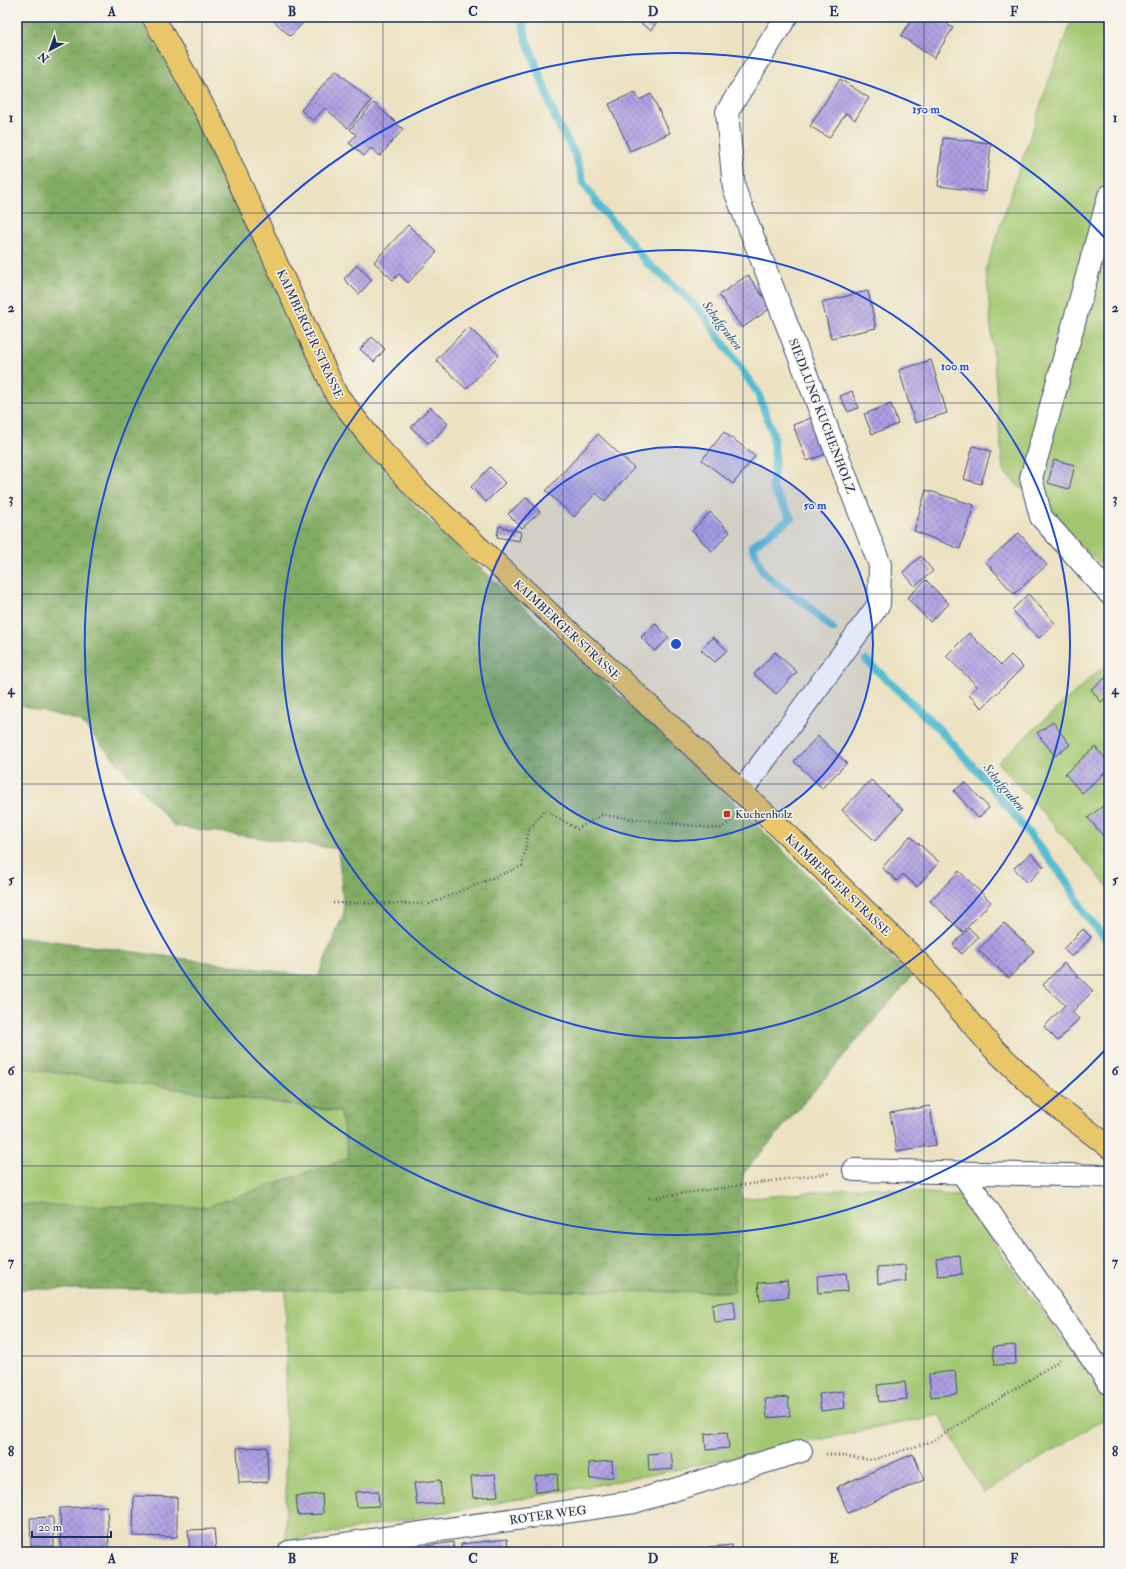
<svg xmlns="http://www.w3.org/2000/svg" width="1126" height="1569" font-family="'IM FELL Double Pica',serif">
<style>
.green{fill:#a3c771;stroke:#5f7b68}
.forest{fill:url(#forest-crowns);stroke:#4e6e60}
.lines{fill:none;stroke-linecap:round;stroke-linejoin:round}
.stream{stroke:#54bcd2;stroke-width:8}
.building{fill:url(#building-cross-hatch)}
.minor-casing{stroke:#3a4a6d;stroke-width:24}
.major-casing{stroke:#3a4a6d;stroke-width:24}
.path{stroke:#3a4a6d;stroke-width:2.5;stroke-dasharray:1 3;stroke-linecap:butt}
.minor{stroke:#fff;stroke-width:22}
.major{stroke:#e9c769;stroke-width:22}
.grid{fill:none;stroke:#1b2f5e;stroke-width:1;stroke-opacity:0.55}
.ring{fill:none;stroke:#1d4ed8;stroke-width:2}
.poi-dot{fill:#c8321e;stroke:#f7f3e8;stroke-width:1.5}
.labels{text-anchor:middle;stroke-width:3;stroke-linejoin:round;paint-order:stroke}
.street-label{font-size:12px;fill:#1b2f5e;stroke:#f7f3e8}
.poi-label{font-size:12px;fill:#1b2f5e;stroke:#f7f3e8;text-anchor:start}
.water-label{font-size:13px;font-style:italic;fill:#2c5981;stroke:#f7f3e8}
.centre{fill:#1d4ed8;stroke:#f7f3e8;stroke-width:2}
.ring-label{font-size:12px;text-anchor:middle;font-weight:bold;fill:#1d4ed8;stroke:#f7f3e8;stroke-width:3;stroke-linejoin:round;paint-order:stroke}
.neatline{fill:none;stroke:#1b2f5e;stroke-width:1.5}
.grid-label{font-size:13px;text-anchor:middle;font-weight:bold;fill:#1b2f5e}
</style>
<defs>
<pattern id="forest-crowns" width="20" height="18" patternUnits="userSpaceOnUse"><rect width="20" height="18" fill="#82ac63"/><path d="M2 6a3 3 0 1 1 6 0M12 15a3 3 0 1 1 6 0" fill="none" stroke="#6a8c55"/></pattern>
<pattern id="building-cross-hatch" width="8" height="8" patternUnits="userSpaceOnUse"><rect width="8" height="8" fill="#ae9fe3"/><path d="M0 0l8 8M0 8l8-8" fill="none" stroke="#8d82bb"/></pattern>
</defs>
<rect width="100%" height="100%" fill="#f7f3e8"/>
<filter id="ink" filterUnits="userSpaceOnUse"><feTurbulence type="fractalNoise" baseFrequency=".025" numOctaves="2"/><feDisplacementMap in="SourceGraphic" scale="8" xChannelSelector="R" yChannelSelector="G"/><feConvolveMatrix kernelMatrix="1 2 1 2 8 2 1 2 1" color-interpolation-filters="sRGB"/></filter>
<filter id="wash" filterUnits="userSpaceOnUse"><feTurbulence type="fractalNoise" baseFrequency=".012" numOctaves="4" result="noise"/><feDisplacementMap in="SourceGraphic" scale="16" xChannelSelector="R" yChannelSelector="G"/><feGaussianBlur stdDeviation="0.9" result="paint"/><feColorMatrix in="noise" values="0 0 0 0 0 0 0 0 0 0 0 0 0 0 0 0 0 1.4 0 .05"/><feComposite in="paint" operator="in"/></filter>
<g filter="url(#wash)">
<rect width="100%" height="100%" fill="#ece2c2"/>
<g class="green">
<polygon points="1073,17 1109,17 1109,536 1101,564 1003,471 986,268 1049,80"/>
<polygon points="1109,661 1109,888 998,762"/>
<polygon points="17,1067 340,1112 349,1158 206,1207 17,1205"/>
<polygon points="867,1187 960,1196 1109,1404 1109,1416 984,1493 939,1415 630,1479 286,1541 286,1290 733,1292 740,1199"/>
</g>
<polygon class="forest" points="17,17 138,17 184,92 336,414 418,510 710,779 911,977 743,1174 733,1292 17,1289 17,1205 206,1207 349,1158 340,1111 17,1067 17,936 318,977 344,912 338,849 174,826 80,721 17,704"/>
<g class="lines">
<g class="stream">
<polyline points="522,17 526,38 557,122 575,155 584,184 601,209 623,233 646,262 681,292 703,314 758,393 773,434 775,460 772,488 791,518 752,546 763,572 782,588 806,604 833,629"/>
<polyline points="866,660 940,730 996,792 1066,880 1085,914 1109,943"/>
</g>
</g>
<g id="blocks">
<g class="building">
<polygon points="274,17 309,17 290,36 272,19"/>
<polygon points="631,17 661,17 651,30"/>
<polygon points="913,17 936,17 953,28 934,58 901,36"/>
<polygon points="336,70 371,101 348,128 325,108 313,121 301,110"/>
<polygon points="840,79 869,98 855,120 846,113 829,138 810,126"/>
<polygon points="635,92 639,100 651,94 670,133 630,151 609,104"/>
<polygon points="374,103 403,129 380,156 371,148 364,156 349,143 356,135 350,129"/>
<polygon points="943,138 991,143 986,192 938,186"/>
<polygon points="408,225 437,252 408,283 399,274 393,280 374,262"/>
<polygon points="357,265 372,280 359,294 344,279"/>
<polygon points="748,275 771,308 742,328 719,295"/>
<polygon points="868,291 876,328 831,338 822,302"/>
<polygon points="468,327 499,355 466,389 436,360"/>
<polygon points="372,337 385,349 374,362 360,349"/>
<polygon points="931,360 947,413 915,423 899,370"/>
<polygon points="852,391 858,408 848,412 840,396"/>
<polygon points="891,404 898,424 872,434 864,414"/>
<polygon points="430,407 448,424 429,444 411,427"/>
<polygon points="816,416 831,452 807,461 793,425"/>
<polygon points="724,432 755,456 733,484 702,460"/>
<polygon points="598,434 634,468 605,501 596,493 574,517 546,491"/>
<polygon points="973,446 991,451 981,484 964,479"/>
<polygon points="1054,460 1075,465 1069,489 1048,483"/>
<polygon points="490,467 505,483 486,502 471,487"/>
<polygon points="926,490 974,505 960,549 914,531"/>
<polygon points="527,497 540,512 522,528 508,514"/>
<polygon points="710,512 730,532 712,551 692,531"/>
<polygon points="499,526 521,532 519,541 497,537"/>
<polygon points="1019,533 1047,565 1014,594 986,562"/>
<polygon points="921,556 933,571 915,586 903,572"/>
<polygon points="926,580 949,604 930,622 907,598"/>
<polygon points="1028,594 1055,623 1039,638 1012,610"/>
<polygon points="655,623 669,638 655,651 641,637"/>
<polygon points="969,633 1001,665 1011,655 1023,667 982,708 969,695 977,686 946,656"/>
<polygon points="713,637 727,650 715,662 701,650"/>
<polygon points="775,652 797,672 776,694 754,674"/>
<polygon points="1107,677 1109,680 1109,695 1101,702 1091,689"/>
<polygon points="1053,722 1070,745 1055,756 1037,733"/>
<polygon points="818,736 847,763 822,788 794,761"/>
<polygon points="1095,747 1109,762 1109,769 1082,793 1065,774"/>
<polygon points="871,780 903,810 875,841 842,810"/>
<polygon points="965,782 989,808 978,818 954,791"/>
<polygon points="1109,801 1109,841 1108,842 1088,818"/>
<polygon points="910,836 939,862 917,887 903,874 897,881 882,868"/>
<polygon points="1031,853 1044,867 1027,883 1014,868"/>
<polygon points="959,871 991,902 963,932 930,901"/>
<polygon points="1004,923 1034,951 1009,978 978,950"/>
<polygon points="969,928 978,937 962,954 953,945"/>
<polygon points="1083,929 1091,937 1072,957 1063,949"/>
<polygon points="1064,963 1093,991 1072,1012 1079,1019 1058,1041 1044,1027 1065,1005 1043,985"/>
<polygon points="930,1106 936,1145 897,1151 890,1113"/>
<polygon points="960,1256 962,1274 938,1276 936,1259"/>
<polygon points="905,1265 906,1281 878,1284 877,1267"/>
<polygon points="846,1273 848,1291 818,1293 817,1276"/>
<polygon points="787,1281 789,1297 760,1300 758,1283"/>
<polygon points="734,1301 736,1320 714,1322 712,1304"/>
<polygon points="1015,1345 1016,1364 995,1365 993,1347"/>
<polygon points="955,1371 957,1394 931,1397 929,1374"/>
<polygon points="905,1382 907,1399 879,1402 877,1385"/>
<polygon points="843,1391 845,1408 821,1411 819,1394"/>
<polygon points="788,1397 790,1416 767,1418 765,1399"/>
<polygon points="727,1432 729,1448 706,1450 705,1434"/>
<polygon points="267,1447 268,1482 239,1483 237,1448"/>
<polygon points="671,1452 673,1469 649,1471 648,1454"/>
<polygon points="913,1454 924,1480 848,1513 837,1487"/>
<polygon points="612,1461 613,1477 590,1479 589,1463"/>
<polygon points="495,1474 498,1496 473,1498 471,1476"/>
<polygon points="557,1474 558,1490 536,1492 535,1476"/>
<polygon points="440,1480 442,1503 417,1505 414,1483"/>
<polygon points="378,1491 379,1506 356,1507 355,1492"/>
<polygon points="322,1494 323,1514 298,1515 296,1496"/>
<polygon points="134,1496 177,1497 177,1537 133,1536"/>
<polygon points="107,1506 109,1549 61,1550 60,1508"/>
<polygon points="53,1517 54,1546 31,1546 30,1518"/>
<polygon points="214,1529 216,1550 190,1552 188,1530"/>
<polygon points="507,1539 508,1552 462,1552 461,1544"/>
<polygon points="453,1542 454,1552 427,1552 426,1546"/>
<polygon points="732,1545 733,1552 710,1552 709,1547"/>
</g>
</g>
</g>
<g filter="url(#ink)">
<use href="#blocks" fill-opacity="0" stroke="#3a4a6d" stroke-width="1"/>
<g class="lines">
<g class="minor-casing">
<g id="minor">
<polyline points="1109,196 1031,478 1041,517 1109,593"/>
<polyline points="741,792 879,604 880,565 734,188 727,112 786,17"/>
<polyline points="854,1170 1109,1176"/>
<polyline points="962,1173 1109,1383"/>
<polyline points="289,1552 634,1502 801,1451"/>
</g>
</g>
<g class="major-casing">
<polyline id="major" points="153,17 211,120 336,394 375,444 417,490 791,838 921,965 992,1047 1042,1095 1109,1147"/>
</g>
<g class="path">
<polyline points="333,903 429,904 522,866 529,829 545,810 577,829 602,815 720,829 734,819"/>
<polyline points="649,1198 830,1173"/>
<polyline points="826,1454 872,1460 933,1441 1062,1359"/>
</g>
<use href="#minor" class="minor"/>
<use href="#major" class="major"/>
</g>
</g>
<path class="grid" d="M202 17V1552M383 17V1552M563 17V1552M743 17V1552M924 17V1552M17 213H1109M17 403H1109M17 594H1109M17 784H1109M17 975H1109M17 1166H1109M17 1356H1109"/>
<circle cx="676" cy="644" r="197" fill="#1d4ed8" fill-opacity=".12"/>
<g class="ring">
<circle cx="676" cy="644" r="197"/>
<circle cx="676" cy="644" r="394"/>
<path d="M1108 1047A591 591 0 1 1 1108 241"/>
</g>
<rect class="poi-dot" x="723" y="810" width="8" height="8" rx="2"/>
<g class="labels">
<g class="street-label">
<text transform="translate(310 334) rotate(65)" y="4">KAIMBERGER STRASSE</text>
<text transform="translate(822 416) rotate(69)" y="4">SIEDLUNG KUCHENHOLZ</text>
<text transform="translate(567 630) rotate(43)" y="4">KAIMBERGER STRASSE</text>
<text transform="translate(838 885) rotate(44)" y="4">KAIMBERGER STRASSE</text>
<text transform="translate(548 1515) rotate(-8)" y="4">ROTER WEG</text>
</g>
<g class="poi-label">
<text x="735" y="818">Kuchenholz</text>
</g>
<g class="water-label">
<text transform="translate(723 325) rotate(53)" y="5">Schafgraben</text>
<text transform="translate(1005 787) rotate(50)" y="5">Schafgraben</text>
</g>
</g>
<circle cx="676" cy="644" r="6" class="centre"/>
<g class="ring-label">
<text x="926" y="113">150 m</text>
<text x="955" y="370">100 m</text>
<text x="815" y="509">50 m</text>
</g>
<rect width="1126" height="1569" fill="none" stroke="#f7f3e8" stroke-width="44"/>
<g transform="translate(50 50) rotate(221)" stroke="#f7f3e8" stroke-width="3" paint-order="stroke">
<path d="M0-3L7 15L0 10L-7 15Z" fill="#1b2f5e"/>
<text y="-6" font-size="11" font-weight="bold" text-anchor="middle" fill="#1b2f5e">N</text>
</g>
<path d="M32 1531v6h79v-6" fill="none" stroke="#1b2f5e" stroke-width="2"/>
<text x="38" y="1531" font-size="12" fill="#1b2f5e" stroke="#f7f3e8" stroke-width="3" paint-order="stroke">20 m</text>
<rect x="22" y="22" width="1082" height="1525" class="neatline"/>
<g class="grid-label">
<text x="112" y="16">A</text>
<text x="292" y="16">B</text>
<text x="473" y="16">C</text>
<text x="653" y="16">D</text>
<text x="834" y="16">E</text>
<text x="1014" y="16">F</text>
<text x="11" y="122">1</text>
<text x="1115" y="122">1</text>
<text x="11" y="312">2</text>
<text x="1115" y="312">2</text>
<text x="11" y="503">3</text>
<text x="1115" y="503">3</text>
<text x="11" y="694">4</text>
<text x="1115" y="694">4</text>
<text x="11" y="884">5</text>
<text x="1115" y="884">5</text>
<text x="11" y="1075">6</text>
<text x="1115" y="1075">6</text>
<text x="11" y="1266">7</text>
<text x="1115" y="1266">7</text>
<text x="11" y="1456">8</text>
<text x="1115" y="1456">8</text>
<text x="112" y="1563">A</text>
<text x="292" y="1563">B</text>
<text x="473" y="1563">C</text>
<text x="653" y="1563">D</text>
<text x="834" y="1563">E</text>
<text x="1014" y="1563">F</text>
</g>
</svg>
